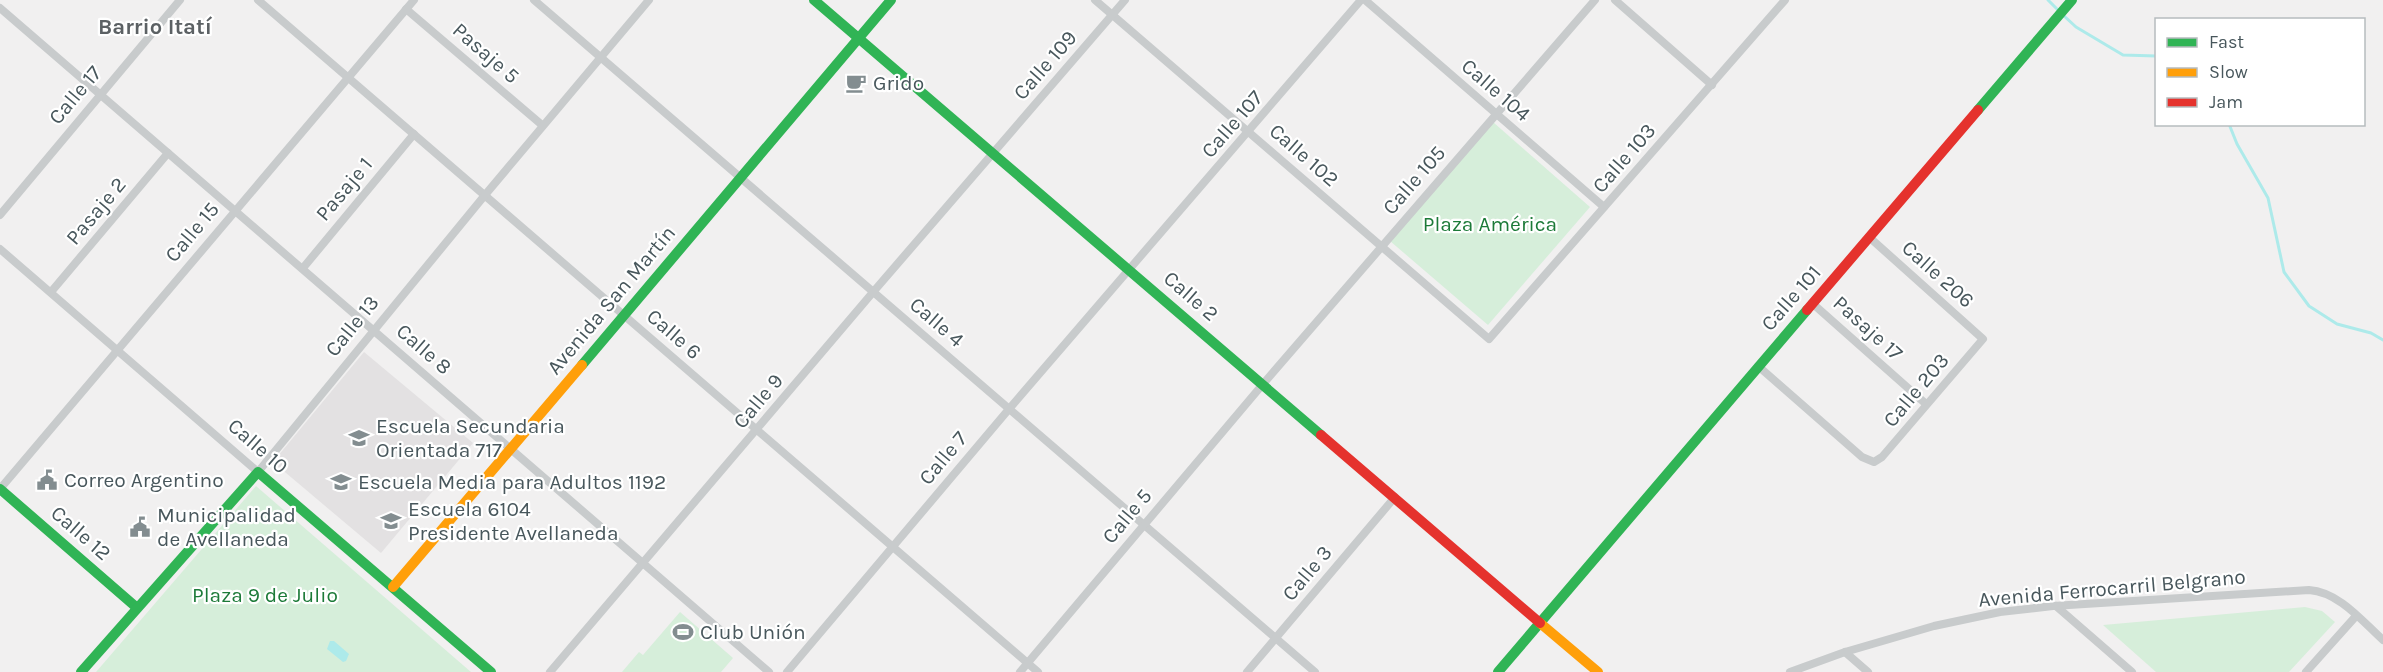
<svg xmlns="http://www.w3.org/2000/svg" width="2383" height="672" font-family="Karla,sans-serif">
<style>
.education{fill:#e3e1e2}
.green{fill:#d6eeda}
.water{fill:#adeaea}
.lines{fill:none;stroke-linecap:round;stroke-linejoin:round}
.stream{stroke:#adeaea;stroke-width:3}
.street{stroke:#c8cbcc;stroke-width:8}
.fast{stroke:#30b455;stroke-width:10}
.slow{stroke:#ff9f0a;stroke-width:10}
.jam{stroke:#e5322d;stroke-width:10}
.labels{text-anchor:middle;stroke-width:4.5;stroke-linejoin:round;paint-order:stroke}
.street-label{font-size:21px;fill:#48575c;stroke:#fff}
.poi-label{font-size:21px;fill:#48575c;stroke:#fff;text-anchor:start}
.park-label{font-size:21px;fill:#1c7a38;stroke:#fff}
.neighbourhood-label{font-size:22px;font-weight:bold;fill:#5c6164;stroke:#fff}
</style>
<rect width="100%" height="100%" fill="#f1f0f0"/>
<polygon class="education" points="364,352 473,443 381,553 273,462"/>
<g class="green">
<polygon points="1493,122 1590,207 1488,325 1390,241"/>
<polygon points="256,486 471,672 96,672"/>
<polygon points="2305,607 2322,611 2335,622 2289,672 2156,672 2103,625"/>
<polygon points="680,612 733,658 721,672 622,672 639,652 643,655"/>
</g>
<polygon class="water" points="330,641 334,641 349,654 346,661 343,662 327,649"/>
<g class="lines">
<g class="stream">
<polyline points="2048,0 2058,10"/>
<polyline points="2063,15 2076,27 2123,55 2156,56"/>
<polyline points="2229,124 2237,144 2268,198 2284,272 2309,306 2337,324 2371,333 2383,340"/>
</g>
<g class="street">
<polyline points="258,0 1038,672"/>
<polyline points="534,0 1315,672"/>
<polyline points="1095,0 1489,339 1785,0"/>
<polyline points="1365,0 1604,207"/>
<polyline points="1615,0 1712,85"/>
<polyline points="0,8 769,672"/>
<polyline points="406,9 542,125"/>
<polyline points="0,215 180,0"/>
<polyline points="0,249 258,472 485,195 649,0"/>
<polyline points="303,268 414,134"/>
<polyline points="51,292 168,153"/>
<polyline points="1812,303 1926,404"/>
<polyline points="1758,366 1862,457 1874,462 1882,457 1983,339 1869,237"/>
<polyline points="0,489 414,0"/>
<polyline points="2056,606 2132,672"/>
<polyline points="1845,652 1868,672"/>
<polyline points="550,672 874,291 1125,0"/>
<polyline points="787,672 1009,409 1361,0"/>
<polyline points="1020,672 1263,384 1595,0"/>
<polyline points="1247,672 1395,497"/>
<path d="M1790 672 1845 652 1934 626 2000 612 2053 606 2309 590C2339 592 2362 621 2383 640"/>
<polyline points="2306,672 2356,616"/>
</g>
<g class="fast">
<polyline points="814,0 1321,435"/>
<polyline points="1978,110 2072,0"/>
<polyline points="582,365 891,0"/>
<polyline points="0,489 136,607"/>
<polyline points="81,672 258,472 491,672"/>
<polyline points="1498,672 1807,310"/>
</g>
<g class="slow">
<polyline points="393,587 582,365"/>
<polyline points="1540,623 1598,672"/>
</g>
<g class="jam">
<polyline points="1807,310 1978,110"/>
<polyline points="1321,435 1540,623"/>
</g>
</g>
<defs>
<g id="cafe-bare" transform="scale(1.62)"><path d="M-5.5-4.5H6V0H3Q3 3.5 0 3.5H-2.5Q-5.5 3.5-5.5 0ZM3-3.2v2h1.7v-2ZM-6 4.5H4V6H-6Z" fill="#838d90" stroke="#fff" stroke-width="2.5" paint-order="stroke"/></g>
<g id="school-bare" transform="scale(1.62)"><path d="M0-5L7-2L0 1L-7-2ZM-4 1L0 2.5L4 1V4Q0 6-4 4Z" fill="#838d90" stroke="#fff" stroke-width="2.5" paint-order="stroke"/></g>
<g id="civic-bare" transform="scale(1.62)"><path d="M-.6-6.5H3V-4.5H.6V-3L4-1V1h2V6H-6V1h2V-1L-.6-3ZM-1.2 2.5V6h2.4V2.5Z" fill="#838d90" stroke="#fff" stroke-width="2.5" paint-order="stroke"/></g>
<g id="stadium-bare" transform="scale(1.62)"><path d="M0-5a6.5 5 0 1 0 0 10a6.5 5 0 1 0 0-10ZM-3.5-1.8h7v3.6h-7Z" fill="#838d90" stroke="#fff" stroke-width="2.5" paint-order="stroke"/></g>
</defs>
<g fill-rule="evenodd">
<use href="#cafe-bare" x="856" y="83"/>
<use href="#school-bare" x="359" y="438"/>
<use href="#civic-bare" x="47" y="480"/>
<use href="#school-bare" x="341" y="482"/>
<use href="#school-bare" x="391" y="521"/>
<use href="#civic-bare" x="140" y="527"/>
<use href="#stadium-bare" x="683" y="632"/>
</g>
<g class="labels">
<g class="street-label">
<text transform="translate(486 53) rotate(41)" y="7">Pasaje 5</text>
<text transform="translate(1045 65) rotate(-49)" y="7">Calle 109</text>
<text transform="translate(1496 90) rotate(41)" y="7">Calle 104</text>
<text transform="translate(75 95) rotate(-50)" y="7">Calle 17</text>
<text transform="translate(1232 124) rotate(-49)" y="7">Calle 107</text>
<text transform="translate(1304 155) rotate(41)" y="7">Calle 102</text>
<text transform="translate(1624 158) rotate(-49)" y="7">Calle 103</text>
<text transform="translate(1414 180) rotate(-49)" y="7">Calle 105</text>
<text transform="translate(344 189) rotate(-50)" y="7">Pasaje 1</text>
<text transform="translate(96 211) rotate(-50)" y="7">Pasaje 2</text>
<text transform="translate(192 232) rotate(-50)" y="7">Calle 15</text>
<text transform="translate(1938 274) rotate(42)" y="7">Calle 206</text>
<text transform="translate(1191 296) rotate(41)" y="7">Calle 2</text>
<text transform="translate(1791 298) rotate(-49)" y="7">Calle 101</text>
<text transform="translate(611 300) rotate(-50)" y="7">Avenida San Martín</text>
<text transform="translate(937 322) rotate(41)" y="7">Calle 4</text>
<text transform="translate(352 326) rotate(-51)" y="7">Calle 13</text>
<text transform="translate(1868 328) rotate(42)" y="7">Pasaje 17</text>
<text transform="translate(674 334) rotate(41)" y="7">Calle 6</text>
<text transform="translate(424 349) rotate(41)" y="7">Calle 8</text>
<text transform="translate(1916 390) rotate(-50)" y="7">Calle 203</text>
<text transform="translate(758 401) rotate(-50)" y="7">Calle 9</text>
<text transform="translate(258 446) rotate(41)" y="7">Calle 10</text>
<text transform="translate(943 458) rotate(-50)" y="7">Calle 7</text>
<text transform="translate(1127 516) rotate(-50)" y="7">Calle 5</text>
<text transform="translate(81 533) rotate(41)" y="7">Calle 12</text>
<text transform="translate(1307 573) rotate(-50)" y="7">Calle 3</text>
<text transform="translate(2112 588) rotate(-5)" y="7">Avenida Ferrocarril Belgrano</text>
</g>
<g class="poi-label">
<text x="873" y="90">Grido</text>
<text x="376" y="433">Escuela Secundaria<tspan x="376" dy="24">Orientada 717</tspan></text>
<text x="64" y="487">Correo Argentino</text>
<text x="358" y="489">Escuela Media para Adultos 1192</text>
<text x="408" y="516">Escuela 6104<tspan x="408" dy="24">Presidente Avellaneda</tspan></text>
<text x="157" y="522">Municipalidad<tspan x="157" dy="24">de Avellaneda</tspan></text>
<text x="700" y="639">Club Unión</text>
</g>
<g class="park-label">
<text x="1490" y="231">Plaza América</text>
<text x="265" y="602">Plaza 9 de Julio</text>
</g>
<g class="neighbourhood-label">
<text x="155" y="34">Barrio Itatí</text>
</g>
</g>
<rect x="2155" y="18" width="210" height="108" fill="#ffffff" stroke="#b6bcbe" stroke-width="1.5"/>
<rect x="2167" y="38" width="30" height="9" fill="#30b455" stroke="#b6bcbe" stroke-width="1.5"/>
<text x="2209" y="48" font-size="18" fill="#48575c">Fast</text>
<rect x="2167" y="68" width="30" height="9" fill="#ff9f0a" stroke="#b6bcbe" stroke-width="1.5"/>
<text x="2209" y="78" font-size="18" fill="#48575c">Slow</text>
<rect x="2167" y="98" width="30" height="9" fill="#e5322d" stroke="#b6bcbe" stroke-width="1.5"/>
<text x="2209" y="108" font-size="18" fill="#48575c">Jam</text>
</svg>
